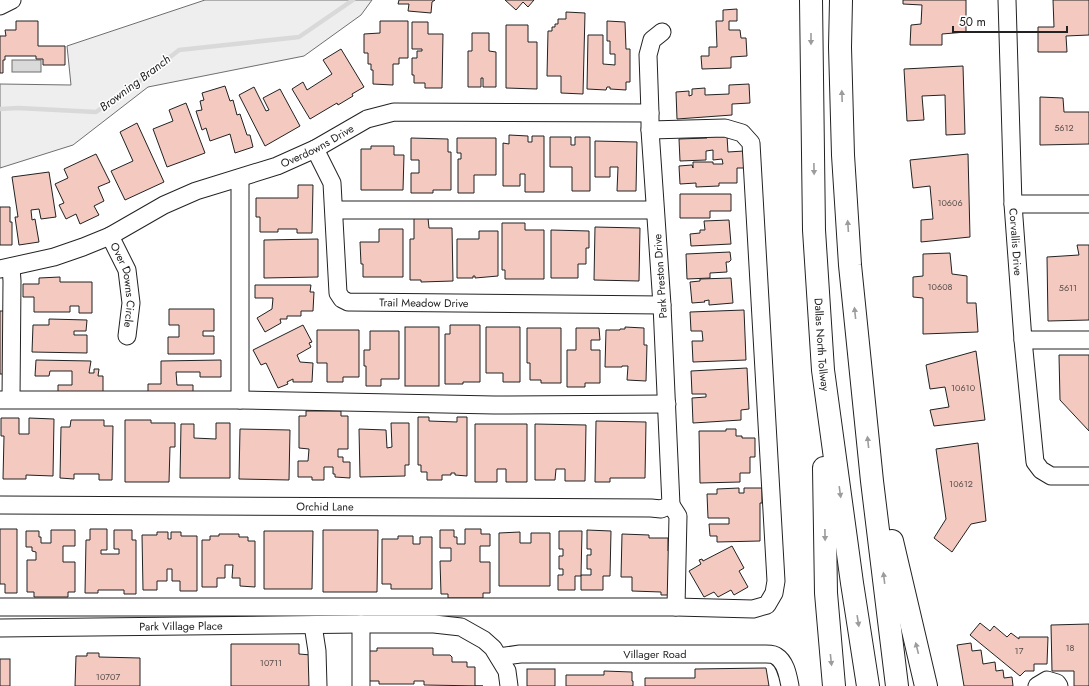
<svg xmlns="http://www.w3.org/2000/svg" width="1089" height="686" font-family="Jost,sans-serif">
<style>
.green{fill:#eee;stroke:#6f6f6f}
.water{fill:#d9d9d9;stroke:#6f6f6f}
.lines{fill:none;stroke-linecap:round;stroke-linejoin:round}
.stream{stroke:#d9d9d9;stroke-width:4.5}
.building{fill:#f3c9c0;stroke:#222}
.minor-casing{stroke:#222;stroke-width:19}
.highway-casing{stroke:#222;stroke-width:24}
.minor{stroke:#fff;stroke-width:17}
.highway{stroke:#fff;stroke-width:22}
.oneway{fill:#9c9c9c}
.labels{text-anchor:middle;stroke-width:3;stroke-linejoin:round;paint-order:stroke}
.number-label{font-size:9px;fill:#564c4a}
.street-label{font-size:11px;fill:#222;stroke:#fff}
.water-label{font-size:12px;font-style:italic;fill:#222;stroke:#fff}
</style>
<rect width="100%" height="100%" fill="#fff"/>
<polygon class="green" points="205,0 372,0 361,15 304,56 148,87 73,145 0,168 0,84 71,85 67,46"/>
<rect class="water" x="12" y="60" width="29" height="12"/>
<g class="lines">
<polyline class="stream" points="0,109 18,108 96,112 132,87 179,50 299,37 353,0"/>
</g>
<g class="building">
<polygon points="399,0 435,0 432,2 431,13 408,11 409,4 398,4"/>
<polygon points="505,0 534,0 528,7 523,2 516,10"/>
<polygon points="903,0 966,0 966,32 942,34 942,45 910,45 911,25 921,24 922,5 903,4"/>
<polygon points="1053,0 1089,0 1089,35 1066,36 1067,52 1038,52 1038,27 1054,27"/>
<polygon points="737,9 737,21 729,21 729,30 740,30 741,38 746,38 747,56 731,57 731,68 702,69 701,56 709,56 709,47 717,47 716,21 723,21 723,10"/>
<polygon points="566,12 585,13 583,94 561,93 561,76 547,76 548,31 552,31 552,27 555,27 555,24 558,24 558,19 566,19"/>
<polygon points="16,21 38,21 38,46 65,46 65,65 43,65 43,59 36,59 36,56 5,56 5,60 3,60 3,73 0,73 0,36 6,36 5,30 16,30"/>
<polygon points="380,21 408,21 408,58 399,58 399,64 393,64 393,85 373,84 373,70 371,70 371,64 368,64 368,53 364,53 364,34 380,33"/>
<polygon points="607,21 625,22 626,49 630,49 630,82 626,82 626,90 610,89 610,87 607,87 606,90 587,89 588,35 603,35 603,64 615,65 615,54 610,54 610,41 607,41"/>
<polygon points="412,22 428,22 428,34 443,34 442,88 425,88 425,83 414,83 414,75 412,75 412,58 417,58 417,51 422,51 422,49 412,49"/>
<polygon points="506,25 528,25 528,42 537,42 537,89 506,88"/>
<polygon points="472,33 489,33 489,51 496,52 496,87 483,87 483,78 481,78 481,87 468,87 468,51 472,51"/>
<polygon points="341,49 364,87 352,94 353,96 338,105 337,103 310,119 292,89 303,82 307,90 332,74 323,60"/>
<polygon points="963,66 965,134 946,135 945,95 922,96 924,120 907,121 904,69"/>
<polygon points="749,84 750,103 732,104 732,115 677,119 676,92 689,91 689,96 692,95 692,89 705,88 705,95 729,94 729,85"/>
<polygon points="225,86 230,101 233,100 237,115 240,114 247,135 250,135 253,147 235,153 230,134 210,141 206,128 202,130 196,111 202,110 200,101 204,100 202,93"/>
<polygon points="254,87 266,111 269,110 263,98 280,89 300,126 265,146 239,95"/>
<polygon points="1040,97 1063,98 1064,112 1089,112 1089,144 1040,145"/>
<polygon points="186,103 205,153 167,167 153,129 173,121 169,110"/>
<polygon points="137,123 164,182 125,200 111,171 133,161 120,132"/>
<polygon points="509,135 528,136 528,142 532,142 532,136 544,136 544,192 525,192 525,174 520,174 520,186 503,186 503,143 509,144"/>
<polygon points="707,136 727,136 728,152 744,151 744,168 737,168 737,183 719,183 719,186 696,187 696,183 680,184 679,166 692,165 693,168 693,162 713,162 713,164 723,164 722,159 713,160 713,150 706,151 706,160 680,161 679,139 707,138"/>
<polygon points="550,137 571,137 571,145 575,145 575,137 590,137 590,191 572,191 572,167 550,167"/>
<polygon points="411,138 448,139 448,152 451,152 451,190 433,190 433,193 411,193 411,173 419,173 419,160 411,160"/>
<polygon points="457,138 496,138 496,175 474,175 474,193 458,193 458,159 461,159 461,153 457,153"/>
<polygon points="595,141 637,142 636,191 617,191 618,167 610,167 610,177 595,177"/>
<polygon points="371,146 394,146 394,155 404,155 403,190 361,190 361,149 371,149"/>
<polygon points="96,154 110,182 98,187 104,201 94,206 99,215 80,224 76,214 66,219 59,205 64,203 55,184 68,178 64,169"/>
<polygon points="968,154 970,237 921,242 921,220 933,219 930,186 913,188 910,160"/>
<polygon points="49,172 56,217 41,219 39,209 31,210 32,220 35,219 39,242 19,245 15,217 18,217 12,177"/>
<polygon points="298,185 313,185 312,233 297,233 297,229 278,229 278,232 260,232 260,217 256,217 256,198 298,198"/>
<polygon points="680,194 731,194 731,211 710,211 710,218 680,218"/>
<polygon points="0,207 10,207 10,222 12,222 12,245 0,245"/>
<polygon points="414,218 428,218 429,228 452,228 453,281 421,282 421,280 410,280 410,239 414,239"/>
<polygon points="729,220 731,244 691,246 690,234 700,233 700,230 705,230 704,221"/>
<polygon points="502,223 525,223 525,230 544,230 544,279 505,279 505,270 502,270"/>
<polygon points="595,227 640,228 639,281 594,280"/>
<polygon points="379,229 403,229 403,277 363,277 363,264 361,264 360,242 379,242"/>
<polygon points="551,230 589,231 589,248 586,248 586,264 578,264 578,278 551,278"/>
<polygon points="479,231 498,231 498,276 475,278 475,276 473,276 473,278 457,278 457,239 479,239"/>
<polygon points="318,239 318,277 264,278 264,240"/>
<polygon points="1077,245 1089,245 1089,320 1048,321 1047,257 1079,255"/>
<polygon points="730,252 731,260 729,262 726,262 727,272 710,273 710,278 687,279 686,254"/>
<polygon points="950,253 952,274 967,276 967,303 976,303 978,332 923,334 923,298 913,297 913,277 923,276 923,254"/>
<polygon points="60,277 60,282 92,282 92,313 79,313 79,306 70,306 70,312 34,312 34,297 23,297 23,284 39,284 39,278"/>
<polygon points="731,278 733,303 709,305 709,300 704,301 705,302 692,303 690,282 700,281 700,279"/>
<polygon points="255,285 311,285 310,292 314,292 313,311 301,311 301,316 287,316 287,319 280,319 281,323 265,332 257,318 272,309 273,298 255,298"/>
<polygon points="169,309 214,309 214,331 203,331 203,336 214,336 214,354 168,354 168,337 179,337 179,325 169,325"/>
<polygon points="744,310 746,360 693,362 692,341 703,341 702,331 691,331 690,312"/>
<rect x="0" y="311" width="9" height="63"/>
<polygon points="49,319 87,320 86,331 74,331 74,335 87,335 87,353 32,352 33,325 49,325"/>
<polygon points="303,325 312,342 309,343 311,347 297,355 300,362 313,363 312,382 293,382 293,379 287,382 288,384 278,388 266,363 261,365 253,350"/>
<polygon points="450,325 480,325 480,382 463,382 463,384 445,384 445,334 450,334"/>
<rect x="405" y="327" width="34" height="59"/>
<polygon points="486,327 520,327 520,382 503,382 503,373 486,373"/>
<polygon points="625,327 644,328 644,345 647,345 646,381 627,380 628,366 622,366 622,367 605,367 606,330 620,330 620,329 625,329"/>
<polygon points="527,328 561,328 561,383 541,383 541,380 530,380 530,363 527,363"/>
<polygon points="576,328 599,328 600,340 591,340 591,350 600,350 600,383 585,383 585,387 567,387 567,350 576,350"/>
<polygon points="317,330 359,330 359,377 343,377 343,382 327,382 327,363 317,363"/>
<polygon points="370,331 399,331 399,379 381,379 381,386 366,386 366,366 364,366 364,350 370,350"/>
<polygon points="976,351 985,420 934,426 930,410 949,407 945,387 930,389 926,365"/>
<polygon points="1059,355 1089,355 1089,431 1060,400"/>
<polygon points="36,360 91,361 89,373 94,373 94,369 99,369 98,376 103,376 103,397 58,397 58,385 72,385 72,371 50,371 49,376 35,376"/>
<polygon points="221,360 221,377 200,377 200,372 176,372 177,385 193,385 193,396 148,396 148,384 161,384 161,361"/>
<polygon points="747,368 749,409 741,410 741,420 693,423 692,398 706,397 706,394 692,394 691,371"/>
<polygon points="306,411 341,411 341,416 348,416 348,449 338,449 338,457 343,457 343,462 350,462 350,478 335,477 335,474 333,474 333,467 324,467 324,480 312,480 312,477 298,477 298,461 308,461 309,449 299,448 299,416 306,416"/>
<polygon points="418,417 429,417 429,421 457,422 457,417 467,417 467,476 455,475 455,473 451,473 451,475 442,475 442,480 427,480 427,472 421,472 421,465 418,465"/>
<polygon points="1,418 19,418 19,434 29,434 29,418 54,419 53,476 26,475 26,479 3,479 4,436 1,436"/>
<polygon points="71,420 104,420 104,426 113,426 112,480 99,480 99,474 74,474 74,479 60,478 61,427 70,427"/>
<polygon points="125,420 151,420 151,423 175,423 175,447 170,447 169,482 125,482"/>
<polygon points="596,421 646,422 645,478 610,478 610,482 595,482"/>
<polygon points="216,423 230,423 230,478 180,478 181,424 194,424 194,438 216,439"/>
<polygon points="391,423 409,423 409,465 405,465 405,476 360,477 359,429 386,430 387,448 392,447"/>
<polygon points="475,424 527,424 527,482 506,482 506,469 497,469 497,482 475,482"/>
<polygon points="535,424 586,425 585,481 565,481 565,469 556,469 555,480 535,480"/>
<polygon points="240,429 290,430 289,480 239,479"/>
<polygon points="726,429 736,429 736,436 742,436 742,438 755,438 755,457 750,457 750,473 740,473 740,482 700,483 699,431 726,431"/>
<polygon points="978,443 986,521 971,524 952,552 934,538 946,519 936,449"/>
<polygon points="739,488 739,493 744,493 744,488 762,488 762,503 760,503 760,541 717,542 717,536 710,536 709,524 729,524 729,518 708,518 707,494 717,494 717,489"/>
<polygon points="0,529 17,529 17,593 5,593 5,584 0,584"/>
<polygon points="90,529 107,529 107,550 101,550 101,554 119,554 119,549 114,549 114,530 132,530 132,540 136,540 136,594 124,594 124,590 98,590 98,593 85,593 86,540 90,540"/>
<polygon points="465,529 481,529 481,534 490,534 490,546 480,546 480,562 490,562 490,593 483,593 483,598 448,598 448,594 441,594 440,561 451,561 451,548 440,548 440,530 454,530 454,537 457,537 457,544 465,544"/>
<polygon points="51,530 75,530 75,546 63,546 63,562 75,562 75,592 68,592 68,597 34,597 34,592 27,592 27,560 36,560 36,552 32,551 32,547 26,547 26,531 39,531 39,537 41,537 41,543 51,543"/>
<polygon points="323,530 378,530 377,592 323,592"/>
<polygon points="587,530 611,531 610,576 603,576 603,590 581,590 581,575 591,575 591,569 587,569 587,555 591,555 591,549 587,549"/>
<polygon points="264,531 313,531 312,589 264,589"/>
<polygon points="559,531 582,531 581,576 575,576 575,590 558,590 558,575 563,575 563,569 559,569 559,556 563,556 563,549 559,549"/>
<polygon points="157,532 168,532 168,539 171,539 171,532 181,532 181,536 197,536 197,591 180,591 180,581 172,581 172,569 167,569 167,581 157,581 157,590 143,590 142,535 157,535"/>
<polygon points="520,532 520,543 531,543 531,533 550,533 550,586 499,586 499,533"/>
<polygon points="219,534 239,534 239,537 248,537 248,541 255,541 255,587 240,586 240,578 232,578 233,565 225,565 225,578 217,578 217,587 202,587 202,540 210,540 210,536 219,536"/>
<polygon points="622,534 649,535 649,538 668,538 668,551 672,551 671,595 661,595 661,592 632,591 632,577 621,577"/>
<polygon points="398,536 413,536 413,544 420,544 420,537 432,537 432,589 391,589 391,584 382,584 382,539 398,539"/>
<polygon points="732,546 744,568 739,571 748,587 734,595 731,590 718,597 714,592 704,597 689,571 701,564 699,560 702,559 703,561"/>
<polygon points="980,623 990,631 994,626 1007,637 1011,633 1019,639 1019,637 1048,637 1047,664 1034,664 1034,671 1025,671 1020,676 970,635"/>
<polygon points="1089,624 1089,686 1074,686 1074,671 1052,671 1051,625"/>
<polygon points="971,643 972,651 981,650 983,664 995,662 996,671 1003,670 1004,678 1012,677 1013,686 964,686 957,645"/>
<polygon points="231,644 299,644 299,654 311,655 311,686 231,686"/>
<polygon points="377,648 433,648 433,655 450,655 452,657 452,662 467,662 467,667 475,667 475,686 483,686 424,685 424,681 414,681 414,684 379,684 379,681 367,681 367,651 377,651"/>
<polygon points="87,653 99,653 99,657 140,658 140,686 75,686 76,656 87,656"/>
<rect x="0" y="659" width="10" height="27"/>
<polygon points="766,668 769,686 645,686 645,678 695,678 695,669"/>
<rect x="527" y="669" width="28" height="17"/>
<polygon points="604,671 632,672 632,681 633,681 633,686 566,686 566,675 604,675"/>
</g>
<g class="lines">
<g class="minor-casing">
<g id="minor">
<path id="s1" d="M1007 0 1013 204 1023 340 1035 462 1041 470 1051 476H1089"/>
<polyline points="0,6 12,0"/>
<path id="s2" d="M315 149 332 183 338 293 342 299 348 302 662 305"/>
<polyline points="240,178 240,400"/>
<polyline points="1013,204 1089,204"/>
<polyline points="334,210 655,210"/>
<path id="s3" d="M110 236 127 270 131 303 127 336"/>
<polyline points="11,267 12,281 11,399"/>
<path id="s4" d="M0 269 54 257 83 247 110 236 164 205 196 191 277 166 315 149 367 119 394 112 650 113"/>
<polyline points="1023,340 1089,340"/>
<polyline points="0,400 240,400 494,405 667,404"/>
<path id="s5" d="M0 505 651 508 661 509 671 505 662 305 650 130V113L648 55 652 40 662 32"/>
<polyline points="671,505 678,516 676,607"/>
<polyline points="0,607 676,607 753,609 767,605 774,593 776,581 751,143 742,133 725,128 650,130"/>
<polyline points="313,625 317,651 318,686"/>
<path id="s6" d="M0 628 361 624H434L461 627 484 640 493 648 507 671 509 686"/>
<path id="s7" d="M499 657 520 654H766C769 654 774 654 776 656 786 662 788 676 790 686"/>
<polyline points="361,686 361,624"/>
<polyline points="1037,686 1047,680 1057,683 1059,686"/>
</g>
</g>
<g class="highway-casing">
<g id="highway">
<path id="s8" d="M811 0 814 230 823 370 852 583 868 686"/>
<polyline points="841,0 840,47 843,155 850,265 872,481 897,686"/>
<polyline points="824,468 826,593 834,686"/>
<polyline points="892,541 926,686"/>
</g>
</g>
<use href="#minor" class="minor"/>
<use href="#highway" class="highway"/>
</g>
<defs><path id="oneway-solid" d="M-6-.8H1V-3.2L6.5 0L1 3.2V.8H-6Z"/></defs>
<g class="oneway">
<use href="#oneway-solid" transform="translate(811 39) rotate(90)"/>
<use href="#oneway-solid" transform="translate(842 96) rotate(-92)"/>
<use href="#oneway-solid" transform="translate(814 169) rotate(89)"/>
<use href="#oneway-solid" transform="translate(848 226) rotate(-94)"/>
<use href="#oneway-solid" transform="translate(855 313) rotate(-96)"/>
<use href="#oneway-solid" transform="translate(868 442) rotate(-96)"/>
<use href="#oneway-solid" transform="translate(840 492) rotate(82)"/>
<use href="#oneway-solid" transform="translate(825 535) rotate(89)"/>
<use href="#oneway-solid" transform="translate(884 578) rotate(-97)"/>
<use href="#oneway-solid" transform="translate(858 621) rotate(81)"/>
<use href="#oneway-solid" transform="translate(917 648) rotate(-104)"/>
<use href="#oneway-solid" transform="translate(831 660) rotate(84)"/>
</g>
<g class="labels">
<g class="number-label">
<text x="1064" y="131">5612</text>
<text x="950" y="206">10606</text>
<text x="940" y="290">10608</text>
<text x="1068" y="291">5611</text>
<text x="963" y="391">10610</text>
<text x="961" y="487">10612</text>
<text x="1070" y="651">18</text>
<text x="1019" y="654">17</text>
<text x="271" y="666">10711</text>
<text x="108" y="680">10707</text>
</g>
<g class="street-label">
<text dy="4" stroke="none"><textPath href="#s4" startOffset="342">Overdowns Drive</textPath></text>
<text dy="4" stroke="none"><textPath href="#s1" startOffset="242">Corvallis Drive</textPath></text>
<text transform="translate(660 276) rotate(-94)" y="4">Park Preston Drive</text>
<text dy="4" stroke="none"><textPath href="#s3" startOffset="52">Over Downs Circle</textPath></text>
<text dy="4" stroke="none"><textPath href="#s2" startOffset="238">Trail Meadow Drive</textPath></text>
<text dy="4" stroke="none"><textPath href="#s8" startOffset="345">Dallas North Tollway</textPath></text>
<text dy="4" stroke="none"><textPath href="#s5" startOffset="325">Orchid Lane</textPath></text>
<text dy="4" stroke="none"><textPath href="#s6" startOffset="181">Park Village Place</textPath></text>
<text dy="4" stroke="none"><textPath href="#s7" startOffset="156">Villager Road</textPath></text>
</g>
<g class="water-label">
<text transform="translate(135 83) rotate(-37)" y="4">Browning Branch</text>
</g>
</g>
<path d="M953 26v6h114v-6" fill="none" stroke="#222222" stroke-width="2"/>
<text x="959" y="26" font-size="12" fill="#222222" stroke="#ffffff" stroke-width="3" paint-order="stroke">50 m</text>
</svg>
